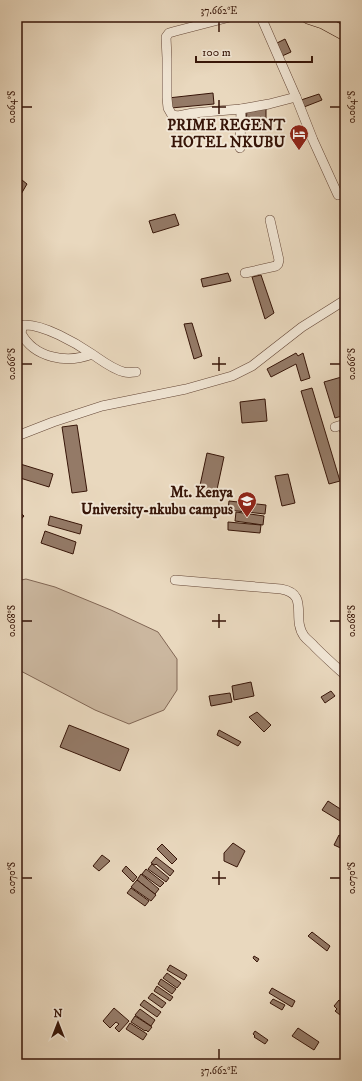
<svg xmlns="http://www.w3.org/2000/svg" width="362" height="1081" font-family="'IM FELL DW Pica',serif">
<style>
.green{fill:#cbb79f;stroke:#816654}
.building{fill:#947a67;stroke:#371508}
.lines{fill:none;stroke-linecap:round;stroke-linejoin:round}
.minor-casing{stroke:#644636;stroke-width:10}
.highway-casing{stroke:#371508;stroke-width:14}
.minor{stroke:#f1e6d5;stroke-width:9}
.highway{stroke:#e9d8be;stroke-width:13}
.ticks{fill:none;stroke:#371508;stroke-width:1.5}
.labels{text-anchor:middle;stroke-width:4;stroke-linejoin:round;paint-order:stroke}
.poi-label{font-size:15px;font-weight:bold;fill:#371508;stroke:#f1e6d5;text-anchor:end}
.neatline{fill:none;stroke:#371508;stroke-width:1.5}
.ticks-label{font-size:10px;text-anchor:middle;fill:#371508}
</style>
<rect width="100%" height="100%" fill="#e9d8be"/>
<filter id="stains"><feTurbulence type="fractalNoise" baseFrequency=".005" numOctaves="4"/><feColorMatrix values="0 0 0 0 .2 0 0 0 0 .09 0 0 0 0 .02 0 0 0 .5 -.17"/></filter>
<radialGradient id="worn" r=".72"><stop offset=".6" stop-color="#630" stop-opacity="0"/><stop offset="1" stop-color="#630" stop-opacity=".3"/></radialGradient>
<polygon class="green" points="26,579 55,587 111,610 158,632 177,659 177,690 164,710 129,724 95,710 17,669 17,581"/>
<g class="building">
<polygon points="285,39 291,52 282,56 277,43"/>
<polygon points="213,93 214,104 171,108 168,98"/>
<polygon points="319,94 322,100 304,107 301,100"/>
<polygon points="266,105 266,125 246,125 247,110"/>
<polygon points="22,180 27,184 17,201 17,188"/>
<polygon points="175,214 179,225 153,233 149,221"/>
<polygon points="228,273 231,281 203,287 201,279"/>
<polygon points="261,275 274,313 265,319 252,277"/>
<polygon points="192,323 202,356 194,359 184,324"/>
<polygon points="296,353 298,356 303,353 310,378 301,381 296,364 271,377 267,369"/>
<polygon points="345,376 345,415 335,418 324,382"/>
<polygon points="312,388 340,481 329,484 301,391"/>
<polygon points="265,399 267,421 242,423 240,402"/>
<polygon points="77,425 87,491 72,493 62,427"/>
<polygon points="345,426 345,449 339,428"/>
<polygon points="207,453 224,457 216,494 199,490"/>
<polygon points="17,463 53,474 49,487 17,477"/>
<polygon points="288,474 295,503 282,506 275,476"/>
<polygon points="229,501 266,505 265,514 228,510"/>
<polygon points="17,510 24,516 17,524"/>
<polygon points="236,512 264,516 263,525 235,521"/>
<polygon points="50,516 82,525 80,534 48,525"/>
<polygon points="228,522 261,525 260,533 228,530"/>
<polygon points="45,531 76,542 73,554 41,543"/>
<polygon points="251,682 254,696 234,700 232,686"/>
<polygon points="331,691 335,696 325,703 321,697"/>
<polygon points="230,693 232,702 211,706 209,696"/>
<polygon points="257,712 271,725 264,732 249,717"/>
<polygon points="69,725 129,749 120,771 60,747"/>
<polygon points="219,730 241,742 238,746 217,735"/>
<polygon points="328,801 345,812 345,824 322,810"/>
<polygon points="339,835 345,838 345,850 334,845"/>
<polygon points="233,843 245,851 237,867 224,861 224,853"/>
<polygon points="162,844 177,859 172,864 157,849"/>
<polygon points="102,855 110,861 99,871 93,866"/>
<polygon points="156,857 174,871 170,876 156,864 155,865 151,863"/>
<polygon points="152,864 169,878 166,882 148,869"/>
<polygon points="126,866 137,877 133,882 122,871"/>
<polygon points="146,869 164,883 160,887 142,874"/>
<polygon points="141,874 159,889 155,894 137,880"/>
<polygon points="137,880 156,895 151,901 131,887"/>
<polygon points="131,888 149,901 145,906 127,893"/>
<polygon points="312,932 330,946 327,951 308,936"/>
<polygon points="254,956 259,959 257,962 253,958"/>
<polygon points="170,965 187,975 184,980 167,970"/>
<polygon points="167,973 181,983 177,988 163,978"/>
<polygon points="161,979 176,989 172,994 158,984"/>
<polygon points="157,986 173,997 170,1001 154,991"/>
<polygon points="272,988 295,1001 292,1007 269,993"/>
<polygon points="152,993 166,1003 162,1008 148,998"/>
<polygon points="273,999 285,1005 282,1010 270,1003"/>
<polygon points="144,1000 161,1012 157,1017 140,1005"/>
<polygon points="339,1000 342,1002 343,1000 345,1001 345,1019 335,1011 337,1009 334,1006"/>
<polygon points="114,1008 129,1021 119,1032 115,1028 119,1024 116,1022 110,1028 103,1021"/>
<polygon points="140,1009 155,1020 151,1026 135,1015"/>
<polygon points="135,1016 152,1027 148,1032 146,1030 145,1031 131,1022"/>
<polygon points="130,1023 147,1034 143,1040 126,1029"/>
<polygon points="298,1028 319,1042 314,1050 292,1036"/>
<polygon points="255,1031 268,1040 265,1044 254,1037 255,1036 253,1034"/>
</g>
<g class="lines">
<g class="minor-casing">
<g id="minor">
<polyline points="230,17 176,31 169,33 166,37 167,58 167,98 168,108 172,115 178,116 193,113 241,109 269,104 296,97"/>
<polyline points="261,17 296,97 313,140 338,195"/>
<polyline points="240,148 241,109"/>
<polyline points="245,273 276,266 278,264 279,260 270,220"/>
<path d="M92 354C67 364 34 358 21 333L22 328 24 325C43 324 76 343 92 354 101 360 112 369 124 372 128 373 132 372 136 372"/>
<polyline points="335,427 345,424"/>
<polyline points="17,436 53,422 102,406 186,389 232,376 252,366 302,327 345,300"/>
<path d="M175 580 281 589C310 594 291 618 304 636 307 640 312 643 315 647 325 657 335 666 345 675"/>
</g>
</g>
<g class="highway-casing">
<polyline id="highway" points="308,17 323,22 345,34"/>
</g>
<use href="#minor" class="minor"/>
<use href="#highway" class="highway"/>
</g>
<path class="ticks" d="M219 22V32M219 100V114M22 107H32M212 107H226M330 107H340M219 357V371M22 364H32M212 364H226M330 364H340M219 614V628M22 621H32M212 621H226M330 621H340M219 871V885M22 878H32M212 878H226M330 878H340M219 1049V1059"/>
<defs>
<g id="hotel-pin" transform="scale(1)"><path d="M0 17L-7.5 6A9.5 9.5 0 1 1 7.5 6Z" fill="#8f2418" stroke="#f1e6d5"/><path d="M-6-4.5h1.5V1H6V5H4.5V3h-9V5H-6ZM-4 0a1.8 1.8 0 1 1 3.6 0ZM.5 0V-2.5h3Q6-2.5 6 0Z" fill="#fff"/></g>
<g id="university-pin" transform="scale(1)"><path d="M0 17L-7.5 6A9.5 9.5 0 1 1 7.5 6Z" fill="#8f2418" stroke="#f1e6d5"/><path d="M0-5L7-2L0 1L-7-2ZM-4 1L0 2.5L4 1V4Q0 6-4 4Z" fill="#fff"/></g>
</defs>
<g fill-rule="evenodd">
<use href="#hotel-pin" x="299" y="134"/>
<use href="#university-pin" x="247" y="501"/>
</g>
<g class="labels">
<g class="poi-label">
<text x="285" y="130">PRIME REGENT<tspan x="285" dy="17">HOTEL NKUBU</tspan></text>
<text x="233" y="497">Mt. Kenya<tspan x="233" dy="17">University-nkubu campus</tspan></text>
</g>
</g>
<rect width="362" height="1081" fill="none" stroke="#e9d8be" stroke-width="44"/>
<g transform="translate(58 1023)" stroke="#f1e6d5" stroke-width="3" paint-order="stroke">
<path d="M0-3L7 15L0 10L-7 15Z" fill="#371508"/>
<text y="-6" font-size="11" font-weight="bold" text-anchor="middle" fill="#371508">N</text>
</g>
<path d="M196 56v6h116v-6" fill="none" stroke="#371508" stroke-width="2"/>
<text x="202" y="56" font-size="12" fill="#371508" stroke="#f1e6d5" stroke-width="3" paint-order="stroke">100 m</text>
<rect x="22" y="22" width="318" height="1037" class="neatline"/>
<g class="ticks-label">
<text x="219" y="14">37.662°E</text>
<text transform="translate(11 107) rotate(-90)" y="4">0.064°S</text>
<text transform="translate(351 107) rotate(-90)" y="4">0.064°S</text>
<text transform="translate(11 364) rotate(-90)" y="4">0.066°S</text>
<text transform="translate(351 364) rotate(-90)" y="4">0.066°S</text>
<text transform="translate(11 621) rotate(-90)" y="4">0.068°S</text>
<text transform="translate(351 621) rotate(-90)" y="4">0.068°S</text>
<text transform="translate(11 878) rotate(-90)" y="4">0.070°S</text>
<text transform="translate(351 878) rotate(-90)" y="4">0.070°S</text>
<text x="219" y="1074">37.662°E</text>
</g>
<rect width="100%" height="100%" filter="url(#stains)"/>
<rect width="100%" height="100%" fill="url(#worn)"/>
</svg>
